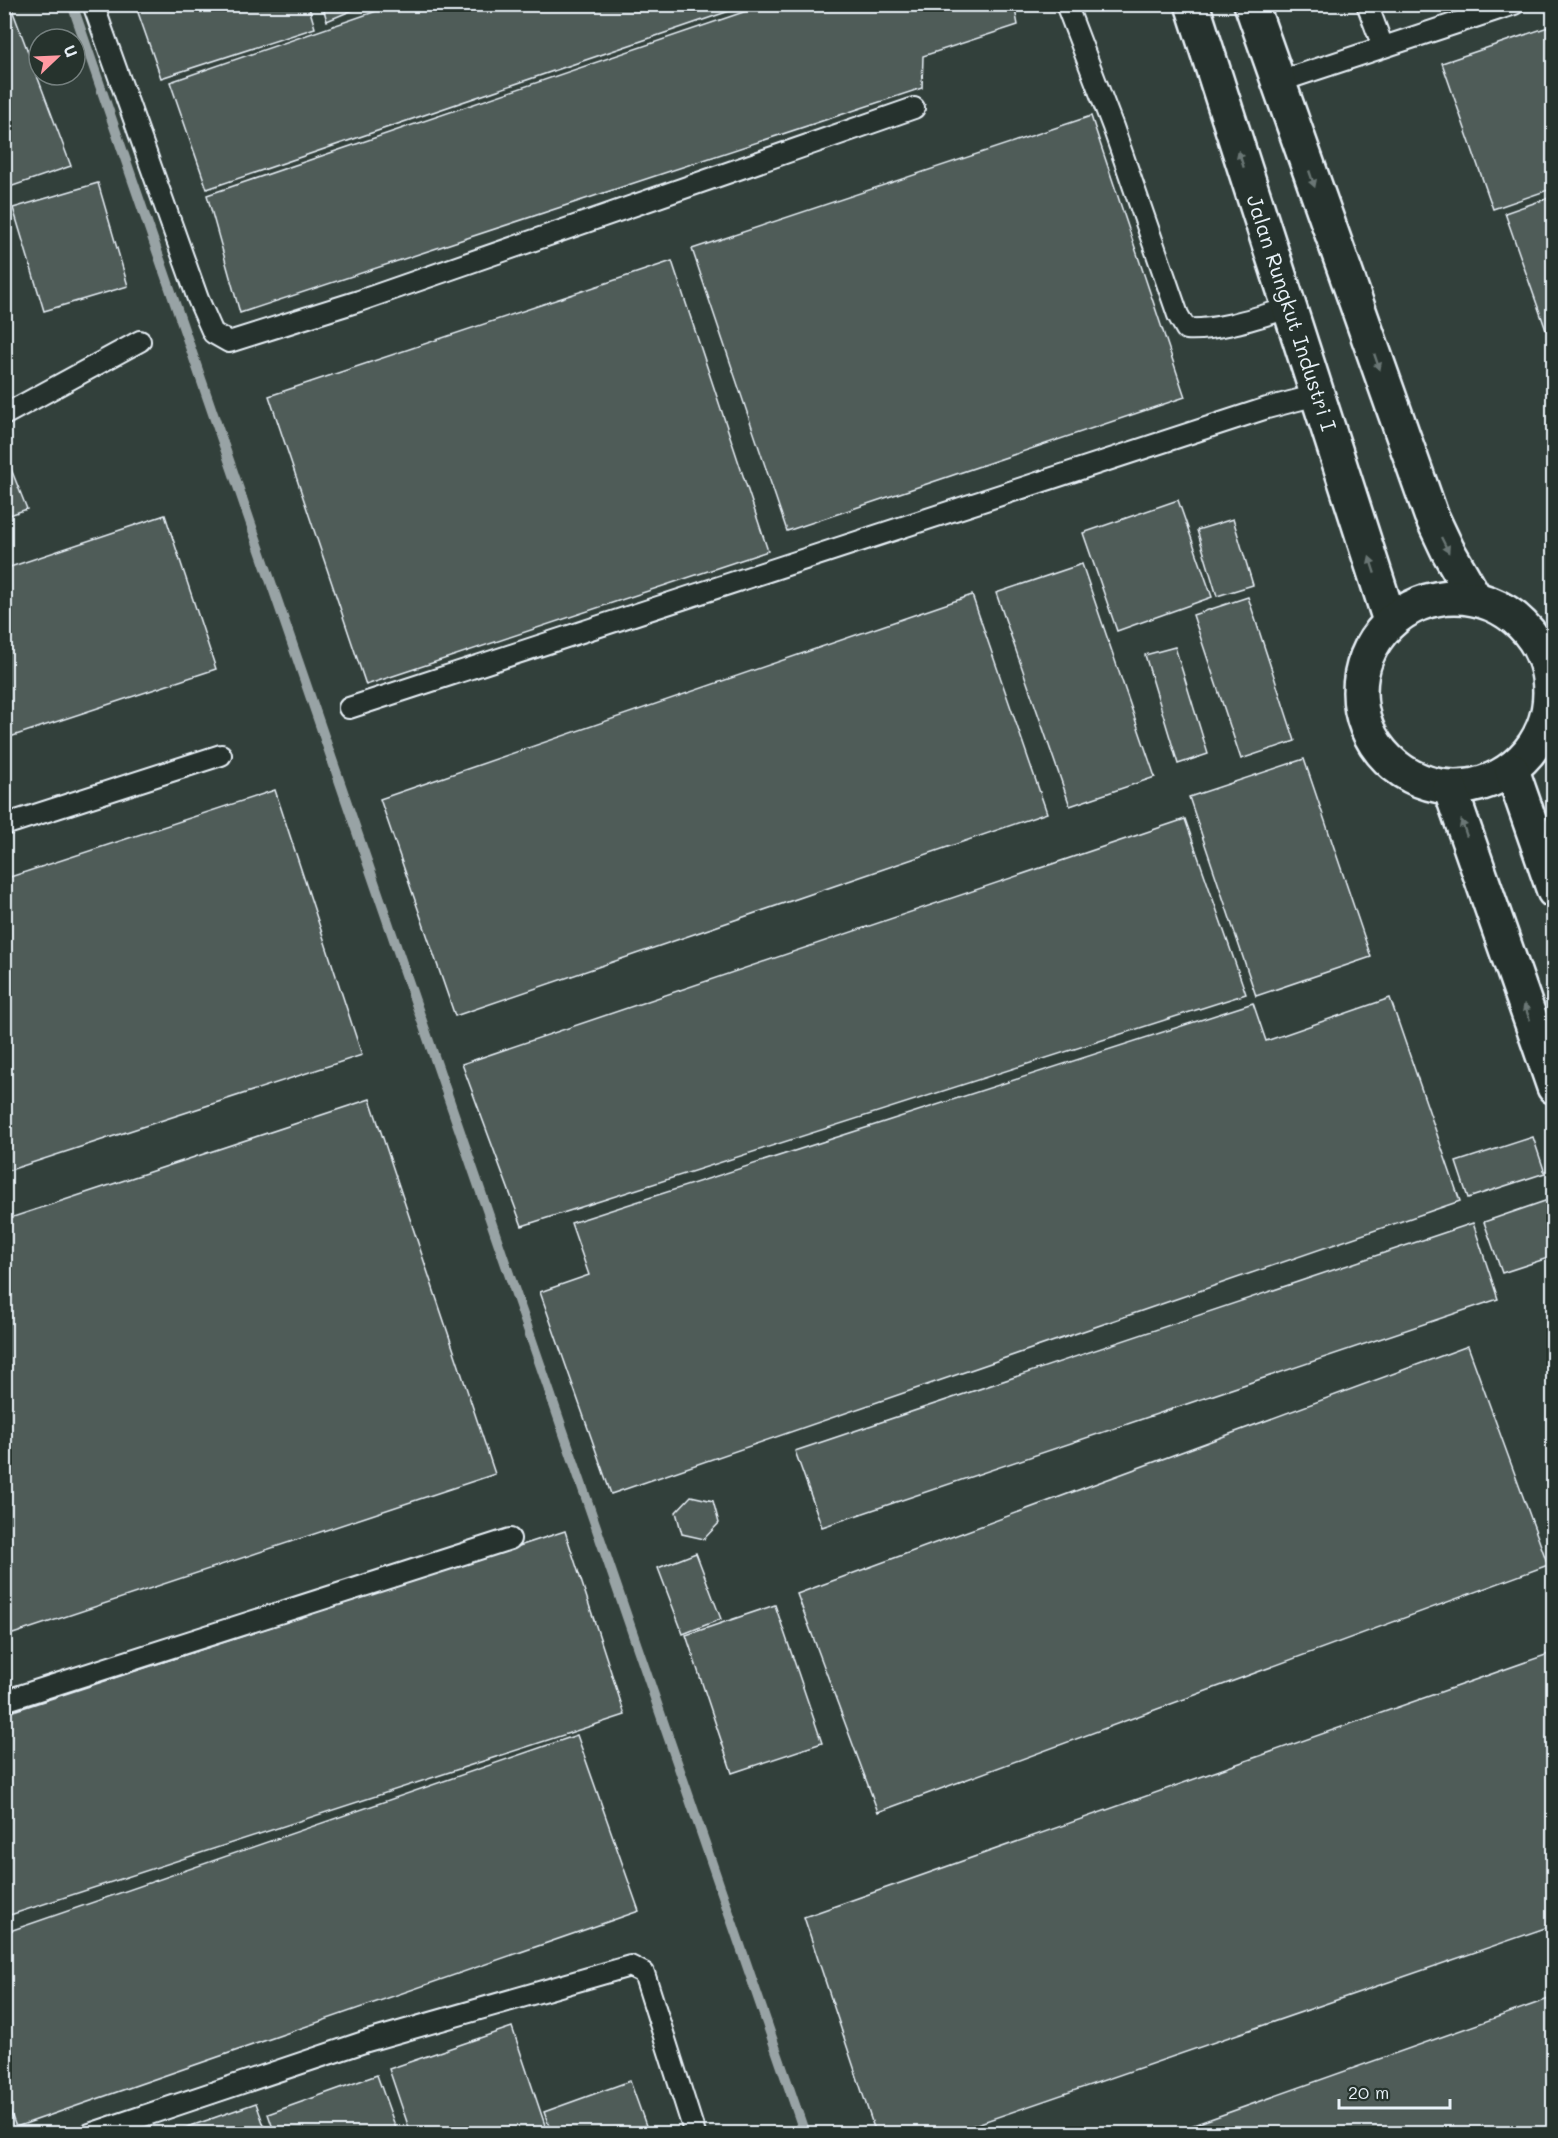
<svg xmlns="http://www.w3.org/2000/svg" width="1558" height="2138" font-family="Mali,sans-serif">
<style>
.built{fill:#333f3a;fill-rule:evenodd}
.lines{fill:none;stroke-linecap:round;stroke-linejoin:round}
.stream{stroke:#98a3a5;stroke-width:10}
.building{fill:#505c59;stroke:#e8f1f8;stroke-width:1.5}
.service-casing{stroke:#e8f1f8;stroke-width:24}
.minor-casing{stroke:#e8f1f8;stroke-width:38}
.service{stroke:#26332d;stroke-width:20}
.minor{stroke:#26332d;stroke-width:33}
.oneway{fill:#6a7674}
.labels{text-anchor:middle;stroke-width:4.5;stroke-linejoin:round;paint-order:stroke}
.street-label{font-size:21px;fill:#e8f1f8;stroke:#26332d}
</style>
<rect width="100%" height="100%" fill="#26332d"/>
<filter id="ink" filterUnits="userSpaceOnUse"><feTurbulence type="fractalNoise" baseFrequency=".0167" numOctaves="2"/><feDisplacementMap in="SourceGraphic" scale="12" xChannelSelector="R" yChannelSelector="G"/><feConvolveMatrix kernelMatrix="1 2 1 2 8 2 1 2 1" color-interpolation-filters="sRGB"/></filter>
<g filter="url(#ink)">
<path class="built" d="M5 5H1553V2133H5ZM39 39H75V75H39Z"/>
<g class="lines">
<polyline class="stream" points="72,4 805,2134"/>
</g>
<g class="building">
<polygon points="4,4 10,4 71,166 4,189"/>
<polygon points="135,4 308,4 315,28 161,78"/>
<polygon points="322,4 367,4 327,21"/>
<polygon points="397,4 750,4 207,189 170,82"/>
<polygon points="767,4 1014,4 1018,25 923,56 922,88 240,313 207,195"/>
<polygon points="1554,25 1554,188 1493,209 1442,63"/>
<polygon points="1091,116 1185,397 787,531 692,249"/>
<polygon points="98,183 128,286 44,311 13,208"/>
<polygon points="1554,196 1554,328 1546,330 1505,213"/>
<polygon points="672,261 768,551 366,685 269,396"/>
<polygon points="9,464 27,509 4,517 4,465"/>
<polygon points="1178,500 1212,597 1117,631 1083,533"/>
<polygon points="165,515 216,669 4,739 4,569"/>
<polygon points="1233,519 1253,585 1217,596 1197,530"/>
<polygon points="1082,564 1155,777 1070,806 996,593"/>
<polygon points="972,595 1047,813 455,1016 380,799"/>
<polygon points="1248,597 1295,741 1241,759 1193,615"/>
<polygon points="1175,647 1208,754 1178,764 1145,655"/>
<polygon points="1304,759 1371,957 1256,996 1189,797"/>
<polygon points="275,790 362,1055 4,1172 4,879"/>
<polygon points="1185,819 1246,994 522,1226 462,1064"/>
<polygon points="1390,998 1460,1201 611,1494 540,1292 589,1275 571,1223 1253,1003 1266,1041"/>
<polygon points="370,1099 495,1474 4,1637 4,1220"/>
<polygon points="1533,1137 1545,1173 1468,1198 1456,1162"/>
<polygon points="1548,1200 1554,1217 1554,1256 1502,1273 1484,1222"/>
<polygon points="1473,1223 1498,1299 822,1527 795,1451"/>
<polygon points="1468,1346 1548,1565 878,1812 797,1594"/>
<polygon points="691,1496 713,1501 719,1523 704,1539 682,1534 676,1512"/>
<polygon points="565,1531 625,1715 4,1917 4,1714"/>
<polygon points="696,1553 721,1619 683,1634 658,1568"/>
<polygon points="775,1605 822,1743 732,1773 686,1635"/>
<polygon points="1554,1652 1554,1925 948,2134 876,2134 804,1917"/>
<polygon points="577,1735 639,1911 16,2127 4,2095 4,1933"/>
<polygon points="1554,1997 1554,2134 1168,2134"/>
<polygon points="512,2027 548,2134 411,2134 389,2069"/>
<polygon points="377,2075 398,2134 275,2134 268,2114"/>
<polygon points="630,2081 649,2134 552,2134 544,2112"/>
<polygon points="256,2103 267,2134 168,2134"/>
</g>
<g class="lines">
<g class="service-casing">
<g id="service">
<polyline points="93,4 198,299 213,333 229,342 359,301 914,108"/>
<path d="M1066 4 1113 127 1178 315 1186 329C1218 331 1258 317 1289 308"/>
<polyline points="1367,4 1383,47"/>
<polyline points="1278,82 1514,4"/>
<polyline points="4,415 140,341"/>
<polyline points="1546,664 1554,662"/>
<polyline points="349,708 1267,408 1317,395"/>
<polyline points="4,825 221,755"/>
<polyline points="4,1701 510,1539"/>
<polyline points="90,2134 364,2042 630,1966 644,1973 695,2134"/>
</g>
</g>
<g class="minor-casing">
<g id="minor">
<polyline points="1192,4 1390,621"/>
<polyline points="1251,4 1431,515 1448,551 1475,598"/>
<circle cx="1455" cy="692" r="95"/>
<polyline points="1512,770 1554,891"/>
<polyline points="1450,788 1554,1087"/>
</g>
</g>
<use href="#service" class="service"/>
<use href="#minor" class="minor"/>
</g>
<defs><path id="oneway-solid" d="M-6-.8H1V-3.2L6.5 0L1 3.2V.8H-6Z" transform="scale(1.5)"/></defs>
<g class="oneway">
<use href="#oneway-solid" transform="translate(1241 159) rotate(-108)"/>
<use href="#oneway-solid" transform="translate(1312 179) rotate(71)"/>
<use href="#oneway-solid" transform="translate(1377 362) rotate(71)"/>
<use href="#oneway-solid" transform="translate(1445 545) rotate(64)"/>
<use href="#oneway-solid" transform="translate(1372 565) rotate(-108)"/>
<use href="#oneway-solid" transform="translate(1464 828) rotate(-109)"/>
<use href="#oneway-solid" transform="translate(1527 1012) rotate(-109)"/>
</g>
</g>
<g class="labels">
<g class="street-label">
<text transform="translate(1291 313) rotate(72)" y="7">Jalan Rungkut Industri I</text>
</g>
</g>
<rect width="1558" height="2138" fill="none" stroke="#26332d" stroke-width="24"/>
<rect x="12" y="12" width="1534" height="2114" fill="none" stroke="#e8f1f8" stroke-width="2" filter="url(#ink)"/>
<g transform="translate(57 57) rotate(67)"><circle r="28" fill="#26332d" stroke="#747f7e" stroke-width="1.5"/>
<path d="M0-4.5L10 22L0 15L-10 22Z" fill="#ff9aa2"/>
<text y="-9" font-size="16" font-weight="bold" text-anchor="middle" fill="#e8f1f8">U</text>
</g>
<path d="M1339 2099v9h111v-9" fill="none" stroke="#e8f1f8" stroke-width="3"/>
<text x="1348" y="2099" font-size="18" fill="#e8f1f8" stroke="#26332d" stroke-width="4.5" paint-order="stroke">20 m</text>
</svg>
